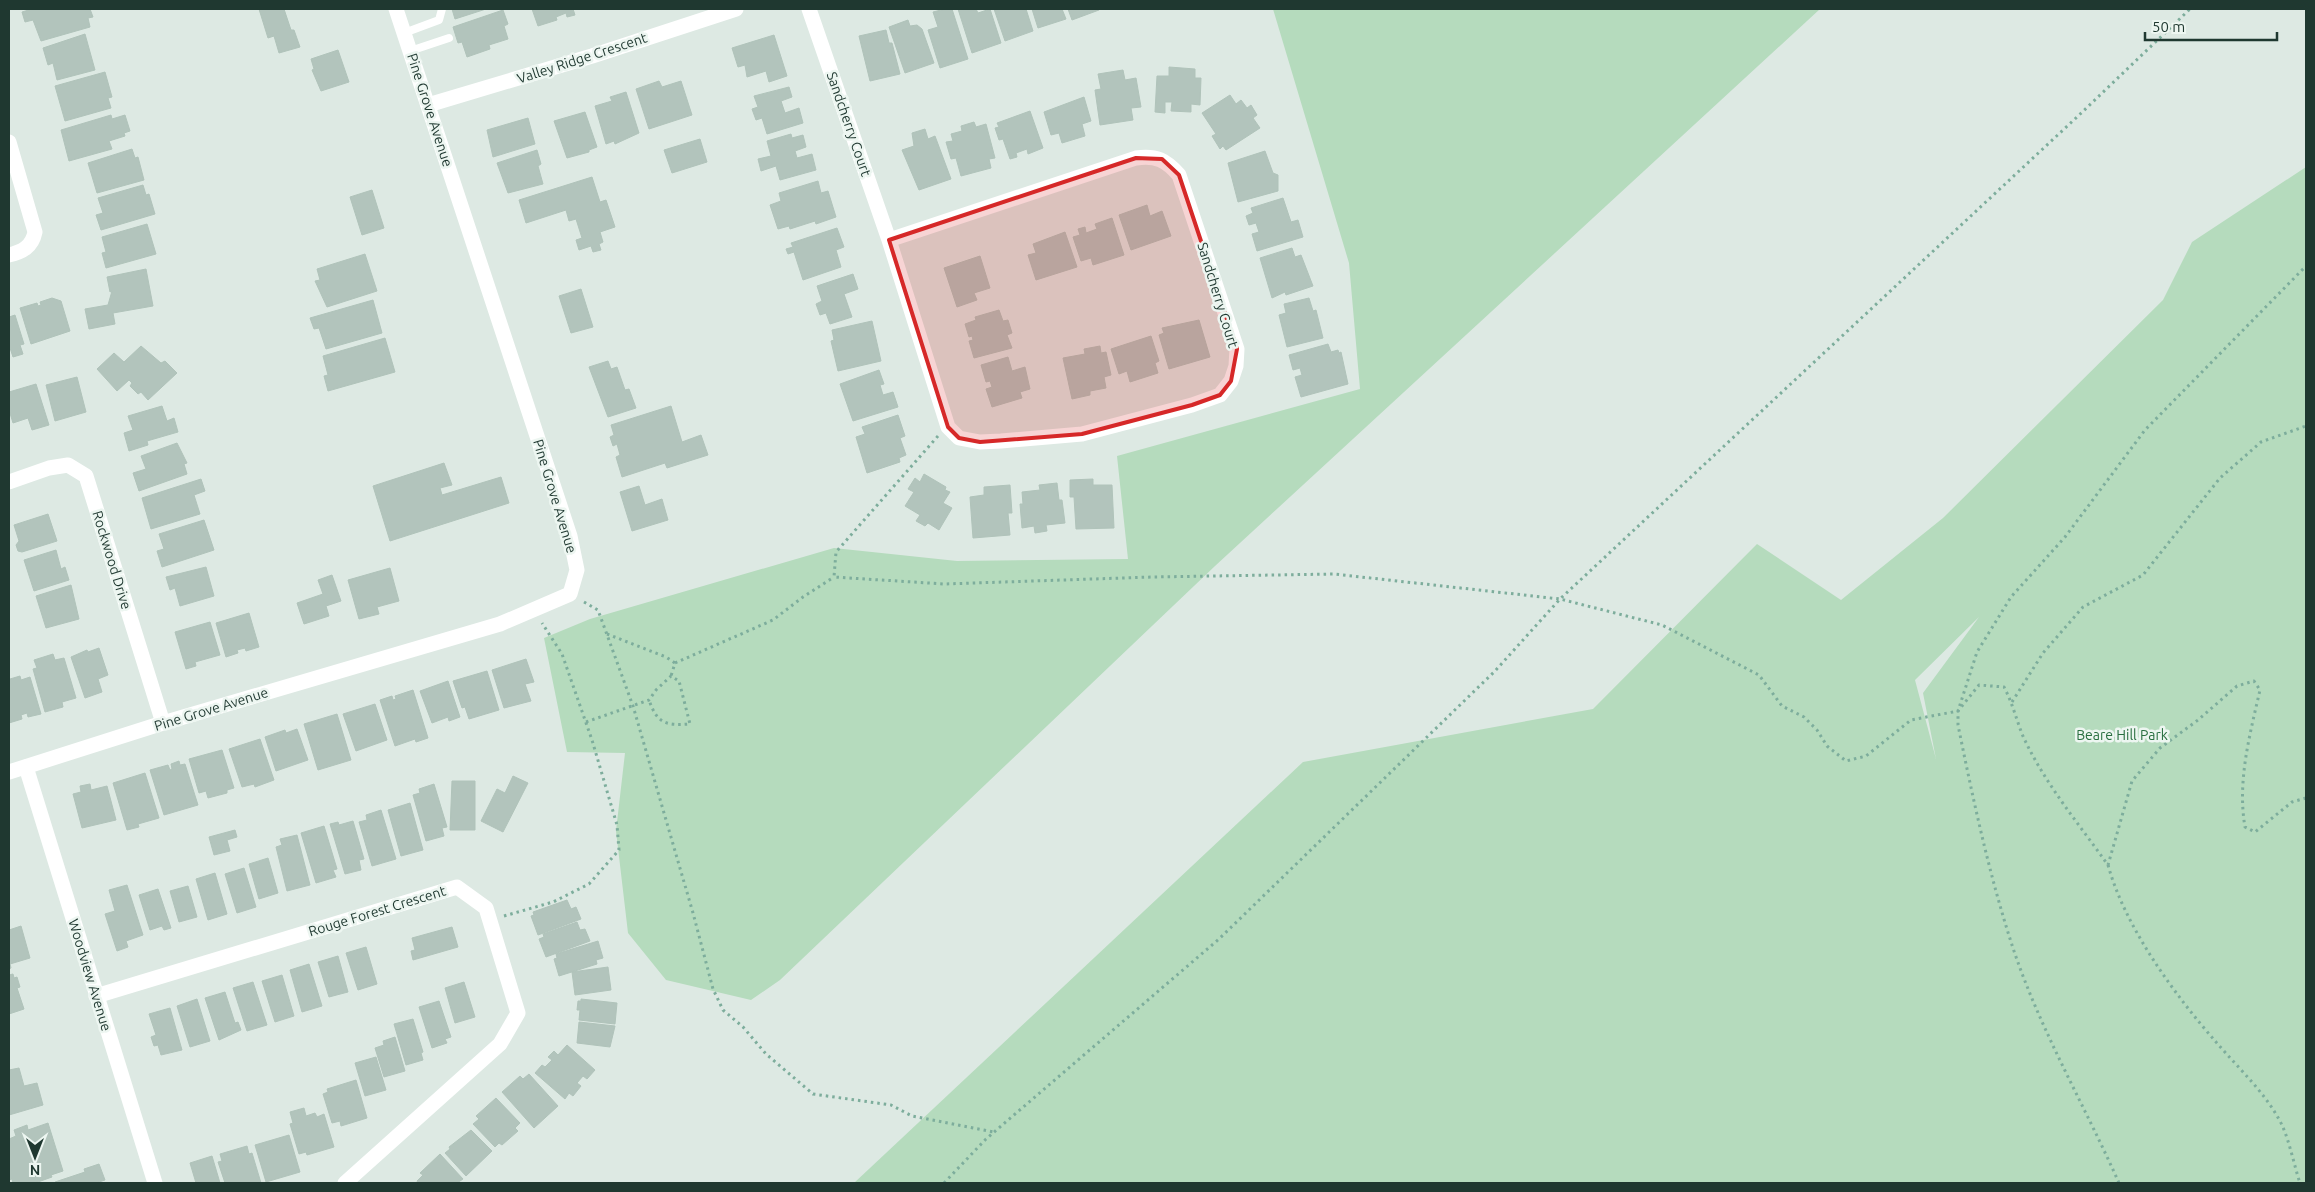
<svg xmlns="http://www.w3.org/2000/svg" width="2315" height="1192" font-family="Ubuntu,sans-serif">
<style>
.green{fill:#b5dbbd;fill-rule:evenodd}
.building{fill:#b2c4bc;stroke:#b0c3ba}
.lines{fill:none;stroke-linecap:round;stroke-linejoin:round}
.path{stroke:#7dad9c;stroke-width:3;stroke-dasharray:2.5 4;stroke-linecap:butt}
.lane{stroke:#fff;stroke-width:8}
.street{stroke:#fff;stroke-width:15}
.marked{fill:#d62828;fill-opacity:0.2;stroke:#d62828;stroke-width:4;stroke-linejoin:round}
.labels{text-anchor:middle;stroke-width:5;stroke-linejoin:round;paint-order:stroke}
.street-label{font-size:14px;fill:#1f3830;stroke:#edf6f1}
.park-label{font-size:14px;fill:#296f40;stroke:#edf6f1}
</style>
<rect width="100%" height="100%" fill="#dde9e3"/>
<g class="green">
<polygon points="1273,9 1820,9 1215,566 780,980 751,1000 666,980 628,933 616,831 625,753 567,752 544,638 590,619 834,548 957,561 1128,559 1117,456 1360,389 1349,263"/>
<path d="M2306 167V1183H854L1303 762 1593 709 1757 544 1841 600 1943 518 2163 300 2192 242ZM1979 617 1923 693 1936 759 1915 680Z"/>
</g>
<g class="building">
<polygon points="32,9 90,9 93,17 88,18 90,27 41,41 33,20 25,22 22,12"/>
<polygon points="259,9 284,9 291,30 294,30 300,47 279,53 274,36 268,38"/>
<polygon points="452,9 486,9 455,19"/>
<polygon points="532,9 573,9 575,15 567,17 566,13 556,17 557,20 538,26"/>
<polygon points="945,9 952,9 968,59 940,68 928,30 938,27 933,12"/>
<polygon points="958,9 976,9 978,13 990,9 1001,43 972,53"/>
<polygon points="994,9 1026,9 1033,31 1005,41"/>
<polygon points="1032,9 1062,9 1066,19 1038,28"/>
<polygon points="1068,9 1099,9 1099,10 1072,20"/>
<polygon points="503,10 508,24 504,26 508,39 489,45 490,49 467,57 462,42 458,43 453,27"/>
<polygon points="908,20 910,26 917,25 922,29 934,63 905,73 889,27"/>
<polygon points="886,30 889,43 892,43 900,74 870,81 859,36"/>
<polygon points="85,34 95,70 57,80 53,63 48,65 43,48"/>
<polygon points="774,35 787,76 769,82 766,71 747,77 745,65 738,67 732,48"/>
<polygon points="338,50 349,82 321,91 312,70 314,69 311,59"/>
<polygon points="1169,67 1195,69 1195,78 1201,78 1200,105 1191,104 1191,112 1171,111 1172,102 1165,102 1165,113 1155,112 1157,76 1169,76"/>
<polygon points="1123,70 1125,80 1136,78 1141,107 1131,108 1133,120 1100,125 1095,90 1101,89 1098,74"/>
<polygon points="105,72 112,97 108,98 111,108 65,121 55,86"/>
<polygon points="659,81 662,87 681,81 692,115 649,129 636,89"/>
<polygon points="789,87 792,97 781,101 785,113 799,108 803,123 767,134 762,118 756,120 752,109 758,107 754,96"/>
<polygon points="626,92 639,133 615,144 614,141 606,144 595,106 612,101 610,97"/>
<polygon points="1230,95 1236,104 1241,100 1247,108 1251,105 1257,115 1253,118 1260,128 1226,150 1223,146 1220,149 1212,136 1216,134 1202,113"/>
<polygon points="1084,97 1091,121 1082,124 1085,136 1062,143 1059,133 1051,135 1044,112"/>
<polygon points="1030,111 1043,148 1028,154 1027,149 1016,153 1017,157 1010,159 1003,139 999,140 995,128 999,127 997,123"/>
<polygon points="585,112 597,147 589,150 589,152 567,158 554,121"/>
<polygon points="111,115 112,119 125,115 130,131 124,133 125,136 109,141 112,149 69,161 61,130"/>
<polygon points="528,118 535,144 493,157 487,130"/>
<polygon points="974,122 976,127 986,124 995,158 989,159 991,168 961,176 956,158 951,159 946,142 953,141 951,134 962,131 961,126"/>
<polygon points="925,129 928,139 935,136 951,179 919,190 902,150 914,146 912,133"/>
<polygon points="791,134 792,138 803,135 806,147 795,151 797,158 812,154 816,170 780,180 776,166 761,171 758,159 771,156 767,141"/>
<polygon points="700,139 707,162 672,173 664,150"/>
<polygon points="132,149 135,158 138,157 144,180 97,193 88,163"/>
<polygon points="537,150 541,164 538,166 543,184 508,193 497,163"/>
<polygon points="1265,151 1273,173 1278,175 1278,191 1238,202 1228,163"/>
<polygon points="592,177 600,202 606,200 615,227 600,232 603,242 599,244 601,250 593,252 591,246 579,250 576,240 582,238 576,219 569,221 566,210 526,223 519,200"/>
<polygon points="818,181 821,193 828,191 836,217 816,224 815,221 790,229 789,226 778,229 770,205 781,201 779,193"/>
<polygon points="143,185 146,195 149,194 155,214 101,230 96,215 103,213 98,198"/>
<polygon points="372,190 384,228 362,235 350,197"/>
<polygon points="1283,198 1291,222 1298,220 1303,237 1257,251 1252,234 1259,232 1256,223 1249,225 1246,216 1253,213 1251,208"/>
<polygon points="1147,205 1150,216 1162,211 1171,236 1131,250 1119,215"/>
<polygon points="1112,218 1124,255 1093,265 1091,258 1081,261 1073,237 1080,235 1078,229 1085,227 1086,233 1097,229 1095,224"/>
<polygon points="147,224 156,254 106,268 102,253 106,252 102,237"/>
<polygon points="837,228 844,247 836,250 841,267 803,280 794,252 788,254 786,249 793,247 791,243"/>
<polygon points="1065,232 1077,267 1036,280 1028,255 1036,253 1033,244"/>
<polygon points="1292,248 1295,257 1301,255 1313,286 1286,295 1285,292 1272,298 1260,258"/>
<polygon points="365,254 377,291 327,307 315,281 320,280 317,269"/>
<polygon points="980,256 990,288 974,293 977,300 957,307 944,268"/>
<polygon points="146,269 153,306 113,313 115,324 89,329 85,309 108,305 112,291 110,292 107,277"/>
<polygon points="853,274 858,289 844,294 852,317 830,324 826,313 820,315 816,304 822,301 817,286"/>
<polygon points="581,289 593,327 571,333 559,296"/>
<polygon points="52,298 61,301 70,331 31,344 20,308 37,303 38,306 41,305 40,302"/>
<polygon points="1309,298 1313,311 1316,310 1323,338 1287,347 1279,315 1286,313 1284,304"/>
<polygon points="373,300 382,333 326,349 319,328 314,329 310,318"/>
<polygon points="999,310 1003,321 1008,320 1012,333 1007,335 1012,348 974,358 969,341 973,340 972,336 969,337 965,324 976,320 975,317"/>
<polygon points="15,315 24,344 20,345 23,354 13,357 10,348 9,348 9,317"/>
<polygon points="1199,320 1210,357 1169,369 1159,335 1164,333 1162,328"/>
<polygon points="872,321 881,361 838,371 831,341 834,340 832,330"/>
<polygon points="1151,336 1159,361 1155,363 1158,373 1130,382 1127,371 1119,374 1111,349"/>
<polygon points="385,338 395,372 328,391 324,376 328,375 323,356"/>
<polygon points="1328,344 1331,352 1338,350 1339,353 1341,352 1348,384 1301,397 1295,377 1302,375 1300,368 1293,370 1289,355"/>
<polygon points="141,346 161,363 165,361 177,373 148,400 141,392 138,394 130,386 132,383 129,380 117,391 97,369 114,353 124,362"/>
<polygon points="1100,346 1101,353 1106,352 1111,375 1104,377 1106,388 1090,391 1090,395 1072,399 1063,358 1085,354 1084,349"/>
<polygon points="1008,357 1012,371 1025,367 1030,389 1020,392 1022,398 992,407 986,389 992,387 990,381 986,382 981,365"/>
<polygon points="608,361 611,369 617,367 625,390 629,389 636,408 608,417 589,367"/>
<polygon points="879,370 884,384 880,385 883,395 893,392 898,407 853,421 840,384"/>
<polygon points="77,377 86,412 55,421 46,385"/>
<polygon points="36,384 49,425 32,430 28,418 13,423 9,410 9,392"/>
<polygon points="162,406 167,421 174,418 178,432 147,441 148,445 129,451 124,433 133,430 128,416"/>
<polygon points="671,406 682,442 701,435 708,455 667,468 665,463 622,477 616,457 620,455 617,444 613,446 610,437 614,435 611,425"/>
<polygon points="898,415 905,436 900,438 906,455 899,458 900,462 867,473 856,437 865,434 862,427"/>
<polygon points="177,443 187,463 184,464 187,474 139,491 133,473 146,469 141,456"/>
<polygon points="444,463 452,485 440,488 442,495 501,477 509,503 390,541 373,486"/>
<polygon points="924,474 946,487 945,490 950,492 943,503 952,508 939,530 928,523 925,526 916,521 920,515 905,506 914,492 908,489 915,478 920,482"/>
<polygon points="201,479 205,491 194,495 200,514 151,529 142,498"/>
<polygon points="1093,479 1093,485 1112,485 1114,528 1076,529 1074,497 1070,497 1070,480"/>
<polygon points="1057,483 1059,500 1062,500 1065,523 1046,525 1047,531 1035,533 1034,526 1022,528 1020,504 1023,504 1022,492 1040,490 1039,485"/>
<polygon points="1010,485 1012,513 1008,513 1010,535 973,538 970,497 984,495 984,487"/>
<polygon points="639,486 645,505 662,499 668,520 632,531 620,492"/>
<polygon points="48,514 57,541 22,552 18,551 16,545 19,541 14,525"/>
<polygon points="204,520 214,550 162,567 157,551 164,549 159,534"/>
<polygon points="56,550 61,569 65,567 69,580 34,591 24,560"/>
<polygon points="206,567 214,596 180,606 175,588 170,590 166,577"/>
<polygon points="390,568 399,601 377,607 379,614 359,619 348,580"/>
<polygon points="332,575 341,601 326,606 329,616 304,624 297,603 323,594 318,580"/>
<polygon points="71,585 79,619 46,628 36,596"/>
<polygon points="249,613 259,647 246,651 245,648 237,650 238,653 226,657 216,623"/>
<polygon points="210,622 220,655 195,662 196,666 186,669 175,632"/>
<polygon points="99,648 108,675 98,679 102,692 85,698 71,657 87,650 88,652"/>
<polygon points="53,654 55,660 64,658 76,698 62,702 63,707 45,712 33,669 37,668 34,660"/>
<polygon points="526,659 534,682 525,684 531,701 504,708 492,670"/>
<polygon points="487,671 499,710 469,719 465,707 462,708 453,681"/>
<polygon points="20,676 21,680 30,677 41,714 28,717 27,713 21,715 22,719 9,723 9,682 10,679"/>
<polygon points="448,681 460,717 449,721 448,717 432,723 420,691"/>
<polygon points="413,690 428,738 416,742 415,739 395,746 380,700 392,696 393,700 396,699 395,696"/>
<polygon points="375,704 387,740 356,751 343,714"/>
<polygon points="337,714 351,760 318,770 304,724"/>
<polygon points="297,729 308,760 276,771 265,737 285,730 286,733"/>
<polygon points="260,739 274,780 255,787 254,784 242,787 229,749"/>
<polygon points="222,750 234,788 227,790 227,793 208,798 206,791 199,793 189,759"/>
<polygon points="179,761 180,765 185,764 198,805 164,815 150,770 168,765 170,770 172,769 171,764"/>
<polygon points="145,773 159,818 138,824 139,827 127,830 113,783"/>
<polygon points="513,776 528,783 503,832 481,821 497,789 505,793"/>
<polygon points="452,781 475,781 475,830 450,830"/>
<polygon points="90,784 91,790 107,786 116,820 82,828 73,794 81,792 80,786"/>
<polygon points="434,784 447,827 442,828 444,836 426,841 413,795 420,793 419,789"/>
<polygon points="410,803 423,850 401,856 388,810"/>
<polygon points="381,810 396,859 372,866 359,822 367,820 366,815"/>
<polygon points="353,821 364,859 359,860 361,870 345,874 330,824 338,822 339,825"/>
<polygon points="324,826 337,869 333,870 336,877 316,883 301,833"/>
<polygon points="235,830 237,837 227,840 230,851 214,855 209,837"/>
<polygon points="297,835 310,885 287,891 276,847 282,845 280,839"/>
<polygon points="268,858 278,893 259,899 249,864"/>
<polygon points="244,868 256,907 237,913 225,874"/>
<polygon points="215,873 227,914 208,920 196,879"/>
<polygon points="127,885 143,935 126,941 128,947 117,951 105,914 115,911 109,890"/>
<polygon points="188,886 197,917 179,922 170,891"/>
<polygon points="158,889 171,928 164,930 162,926 150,930 139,895"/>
<polygon points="567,900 571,909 576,907 581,919 538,935 531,916 534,915 533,912"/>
<polygon points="577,922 580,930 585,929 590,941 546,957 539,939 544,937 543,934"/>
<polygon points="21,926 30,958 10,964 11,968 9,969 9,930"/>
<polygon points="452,927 458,947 413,960 411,951 415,950 412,938"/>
<polygon points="598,941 603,958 596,960 597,964 559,976 554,959 557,958 556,954"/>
<polygon points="366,947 377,984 358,990 346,953"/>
<polygon points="338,956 348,992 329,997 318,962"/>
<polygon points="309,964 322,1006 302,1012 290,970"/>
<polygon points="608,967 611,990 575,995 572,972"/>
<polygon points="13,974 14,978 17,977 20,987 17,988 24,1009 9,1014 9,975"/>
<polygon points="282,975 294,1016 275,1022 262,981"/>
<polygon points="253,982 267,1025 247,1031 233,988"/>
<polygon points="464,982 475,1017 455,1023 445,988"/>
<polygon points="225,992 235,1023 238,1022 241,1030 219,1040 205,998"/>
<polygon points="197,999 210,1041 190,1047 177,1006"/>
<polygon points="581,999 617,1003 615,1024 579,1020 580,1010 577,1010 578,1001 581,1001"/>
<polygon points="439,1001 451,1037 445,1039 447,1043 432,1048 419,1007"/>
<polygon points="170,1008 182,1050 161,1055 158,1045 154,1046 151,1037 156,1035 149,1014"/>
<polygon points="413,1019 423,1052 421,1053 423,1060 406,1065 394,1024"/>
<polygon points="579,1022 615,1026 610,1047 577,1043"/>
<polygon points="395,1037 405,1071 384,1077 375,1048 384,1045 383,1041"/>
<polygon points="567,1045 595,1070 587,1079 583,1076 577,1083 581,1086 573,1096 569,1093 565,1099 535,1073 542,1065 545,1067 552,1060 548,1057 554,1051 558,1055"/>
<polygon points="376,1057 386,1090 365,1096 355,1063"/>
<polygon points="19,1068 24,1086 37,1083 43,1105 9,1115 9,1070"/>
<polygon points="529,1074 558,1106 534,1128 502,1092 520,1076 523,1079"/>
<polygon points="356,1080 367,1118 341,1126 340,1121 332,1123 323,1094 328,1092 327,1089"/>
<polygon points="496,1098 520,1123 515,1128 518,1131 502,1145 499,1143 495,1147 473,1124 479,1119 476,1116"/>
<polygon points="304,1108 306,1116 315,1113 317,1117 324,1114 334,1147 307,1155 306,1152 299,1154 290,1124 293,1123 290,1112"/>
<polygon points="48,1123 63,1171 51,1175 52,1177 35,1183 13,1183 12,1179 9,1180 9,1139 16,1136 14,1130 27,1125 28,1130"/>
<polygon points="471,1130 492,1151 466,1176 445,1153 450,1149 449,1147"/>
<polygon points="289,1135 300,1172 266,1182 255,1145"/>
<polygon points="247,1146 249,1154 252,1153 261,1183 225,1183 218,1162 222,1161 220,1154"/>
<polygon points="440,1154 463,1179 457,1183 418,1183 417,1181 423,1175 420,1173"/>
<polygon points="212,1156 220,1183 196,1183 190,1163"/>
<polygon points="99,1164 105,1180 96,1183 56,1183 55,1182 85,1172 84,1169"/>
</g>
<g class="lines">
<g class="path">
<path d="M938 436 836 552 834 577 944 584 1152 577 1334 574 1560 599 1662 625 1759 675 1782 706 1804 717 1817 730 1827 746 1846 761 1866 756 1911 720 1958 711 1979 685 2004 687C2012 702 2016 718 2022 734 2043 781 2078 823 2108 865L2132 781 2160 748 2198 720 2237 686 2254 681 2260 690C2250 734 2237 781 2245 827L2255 832 2292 802 2306 798"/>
<polyline points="584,602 598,610 633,706 693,913 713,989 723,1010 743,1027 766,1054 813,1094 891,1105 912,1116 994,1132"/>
<polyline points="607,634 666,657 675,663 671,676"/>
<polyline points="675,663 773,620 803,597 834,577"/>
<polyline points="2012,702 2043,653 2083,607 2143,575 2220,478 2261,442 2306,426"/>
<path d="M586 722 649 700 656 690 671 676 679 681 690 724C665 726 657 723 649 700"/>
<path d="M2108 865C2125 927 2174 994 2216 1042 2239 1069 2266 1093 2282 1125 2290 1143 2294 1165 2300 1183"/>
<polyline points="504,916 553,902 589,884 619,850 617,825 592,740 562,654 542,623"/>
<polyline points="944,1183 986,1139 1219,939 1495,671 1560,599 2077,117 2190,9"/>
<path d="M2119 1183C2084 1104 2039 1028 2012 945 1989 874 1973 799 1958 725V711L1977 652 2011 597 2065 537 2145 430 2306 266"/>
</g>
<g class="lane">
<polyline points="404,33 439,20 442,9"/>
<polyline points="410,51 449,38"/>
</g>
<g class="street">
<path d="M809 9 889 240 948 427 959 438 980 442 1001 441 1082 434 1192 405 1220 395 1231 381 1236 366 1237 349 1179 175C1166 160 1156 155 1136 158L889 240"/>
<polyline points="428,105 592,56 736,9"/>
<path d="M9 142 35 232C32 247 22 252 9 255"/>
<polyline points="9,482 49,468 68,465 86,476 163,723"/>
<polyline points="26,767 155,1183"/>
<polyline points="9,772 163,723 500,624 570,594 577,570 570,536 396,9"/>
<polyline points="96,996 457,887 486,908 518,1013 500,1044 345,1183"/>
</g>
</g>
<path class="marked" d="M1136 158 1162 159 1179 175 1237 349 1231 381 1220 395 1192 405 1082 434 980 442 959 438 948 427 889 240Z"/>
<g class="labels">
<g class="street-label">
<text transform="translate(582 58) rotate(-18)" y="5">Valley Ridge Crescent</text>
<text transform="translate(430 110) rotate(72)" y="5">Pine Grove Avenue</text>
<text transform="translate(849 124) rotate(71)" y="5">Sandcherry Court</text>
<text transform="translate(1218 295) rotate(73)" y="5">Sandcherry Court</text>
<text transform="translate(555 496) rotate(73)" y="5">Pine Grove Avenue</text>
<text transform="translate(112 560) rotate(73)" y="5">Rockwood Drive</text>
<text transform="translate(211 709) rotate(-17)" y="5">Pine Grove Avenue</text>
<text transform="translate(377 911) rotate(-17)" y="5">Rouge Forest Crescent</text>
<text transform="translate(90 975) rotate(73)" y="5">Woodview Avenue</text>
</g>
<g class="park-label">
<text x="2122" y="740">Beare Hill Park</text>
</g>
</g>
<rect width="2315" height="1192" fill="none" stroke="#1f3830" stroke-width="20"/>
<g transform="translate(35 1157) rotate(180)" stroke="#edf6f1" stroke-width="4" paint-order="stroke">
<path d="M0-4L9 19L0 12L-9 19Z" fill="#1f3830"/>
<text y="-8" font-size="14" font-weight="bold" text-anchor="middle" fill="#1f3830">N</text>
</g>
<path d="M2145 32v8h132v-8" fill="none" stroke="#1f3830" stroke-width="2.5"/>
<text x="2152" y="32" font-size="15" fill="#1f3830" stroke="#edf6f1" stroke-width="4" paint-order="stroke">50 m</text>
</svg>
